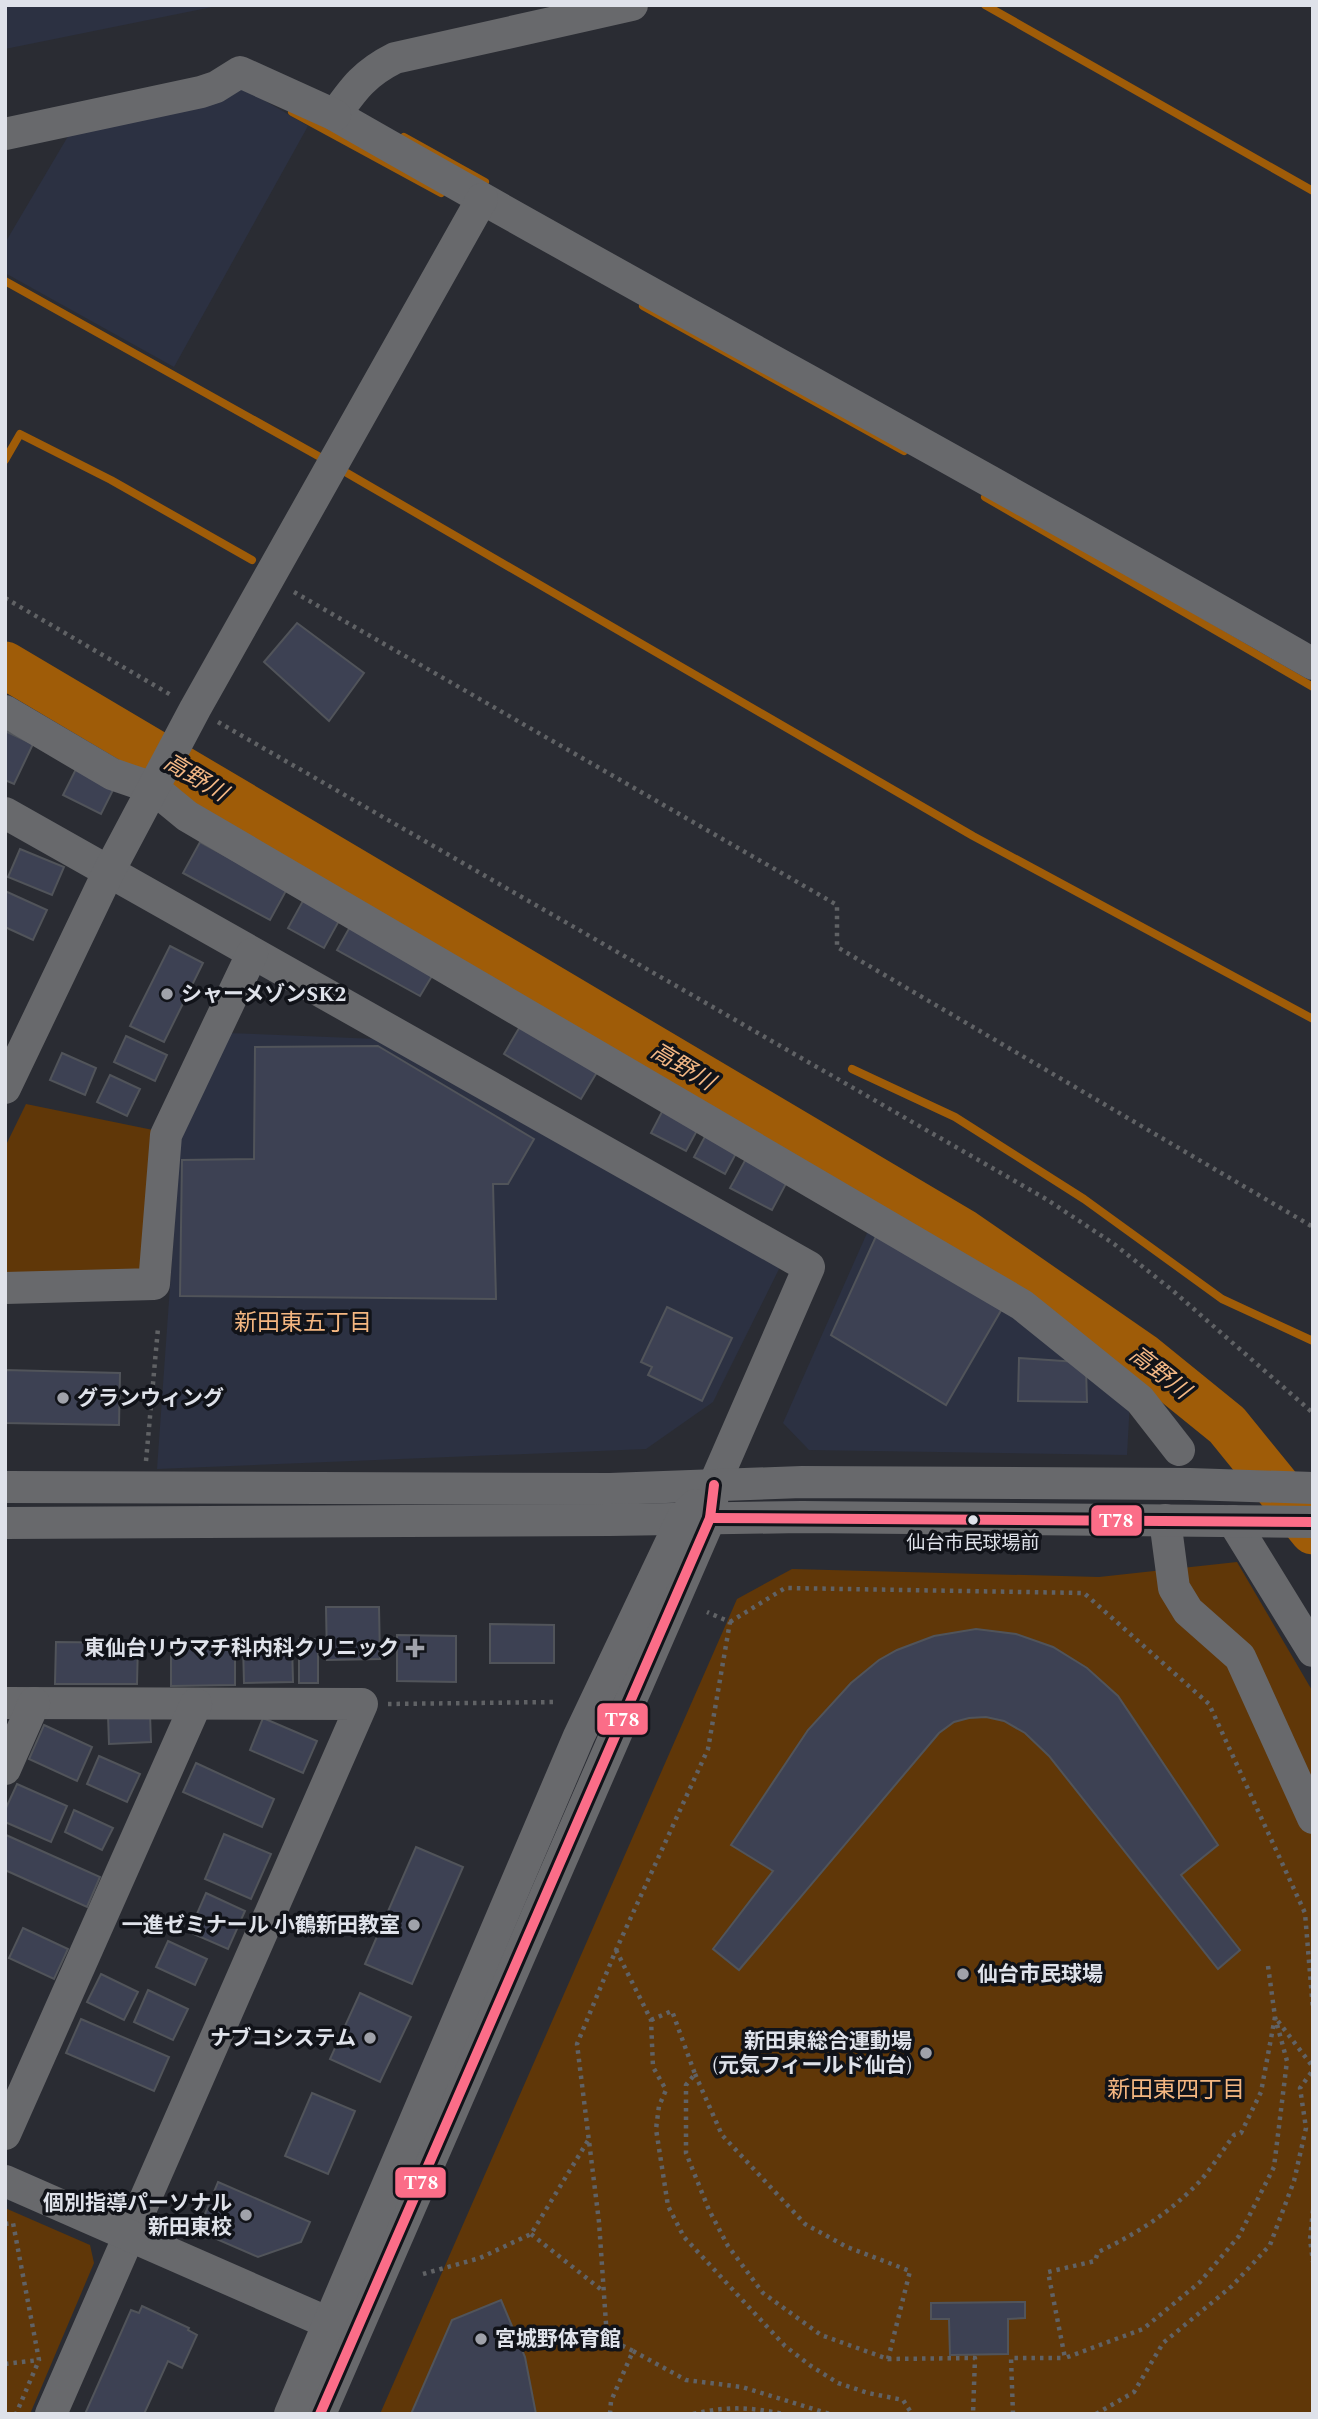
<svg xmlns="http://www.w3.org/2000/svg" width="1318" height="2419" font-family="Spectral,'Noto Sans JP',serif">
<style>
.built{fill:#2c3142}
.green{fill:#603708}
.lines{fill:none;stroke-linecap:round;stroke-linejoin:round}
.stream{stroke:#9f5c08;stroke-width:8}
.river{stroke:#9f5c08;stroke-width:47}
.building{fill:#3d4153;stroke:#51545a;stroke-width:2}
.path{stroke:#606265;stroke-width:4.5;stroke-dasharray:3.5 5;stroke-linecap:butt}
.minor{stroke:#68696c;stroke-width:32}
.bus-1-casing{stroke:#111319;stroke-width:16}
.bus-1{stroke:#fb6d88;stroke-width:10}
.poi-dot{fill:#a0a2aa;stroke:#111319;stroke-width:2.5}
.bus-dot{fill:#dfe2ea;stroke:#111319;stroke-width:2.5}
.labels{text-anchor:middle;stroke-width:7;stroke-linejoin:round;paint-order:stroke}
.bus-label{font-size:19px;fill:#dfe2ea;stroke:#111319}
.poi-label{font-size:21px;font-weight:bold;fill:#dfe2ea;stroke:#111319;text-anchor:end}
.water-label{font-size:23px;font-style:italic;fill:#f4b885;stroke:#111319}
.neighbourhood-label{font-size:23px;fill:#f5b781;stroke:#111319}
.line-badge{stroke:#111319;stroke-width:2.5}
.badge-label{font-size:19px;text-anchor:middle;font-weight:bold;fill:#fff}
</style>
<rect width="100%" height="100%" fill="#2a2c33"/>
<g class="built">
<polygon points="5,5 222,5 5,49"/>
<polygon points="245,89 308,126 174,367 5,273 5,243 77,121"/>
<polygon points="228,1033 378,1039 781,1265 713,1402 646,1449 157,1469 181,1132"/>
<polygon points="871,1224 1016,1308 1130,1401 1127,1455 809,1450 783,1423"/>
</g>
<g class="green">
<polygon points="26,1104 153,1130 145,1270 5,1273 5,1147"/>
<polygon points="1237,1562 1313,1692 1313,2414 380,2414 737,1599 792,1569 1099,1577"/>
<polygon points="5,2208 90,2245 94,2263 30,2414 5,2414"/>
</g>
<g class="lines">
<g class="stream">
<polyline points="985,5 1313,191"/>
<polyline points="292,112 441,193"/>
<polyline points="404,137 485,182"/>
<polyline points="5,281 320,457"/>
<polyline points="643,306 904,451"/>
<polyline points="5,460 20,434 111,480 252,560"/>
<polyline points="347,473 973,836 1313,1019"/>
<polyline points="985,497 1313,687"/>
<polyline points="852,1069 955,1117 1084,1199 1222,1299 1313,1341"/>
</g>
<polyline class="river" points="5,665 964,1233 1142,1356 1227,1425 1313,1531"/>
</g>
<g class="building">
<polygon points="297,623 364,673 329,721 264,662"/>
<polygon points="5,731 33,744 14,784 5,780"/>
<polygon points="77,767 115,786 101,814 63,795"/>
<polygon points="200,842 287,889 270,920 183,873"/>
<polygon points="20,849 64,867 52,895 8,877"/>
<polygon points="5,891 47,910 33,940 5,927"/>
<polygon points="304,899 340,919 324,948 288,928"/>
<polygon points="351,925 435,971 420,996 337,950"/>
<polygon points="170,946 203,963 164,1042 130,1026"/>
<polygon points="522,1023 600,1067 581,1099 504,1054"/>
<polygon points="126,1036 167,1055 155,1081 114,1062"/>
<polygon points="378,1046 534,1139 508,1184 493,1184 496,1299 180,1296 182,1160 254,1159 255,1047"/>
<polygon points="62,1053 96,1068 85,1095 50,1080"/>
<polygon points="110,1075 140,1089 127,1116 97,1102"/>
<polygon points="665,1106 700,1125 686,1151 651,1133"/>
<polygon points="709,1129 740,1146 725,1174 694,1157"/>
<polygon points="748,1155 789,1178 772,1210 730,1188"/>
<polygon points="878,1232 1003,1307 946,1405 831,1335"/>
<polygon points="667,1307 732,1338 702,1401 648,1375 652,1367 641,1362"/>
<polygon points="1019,1358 1078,1362 1086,1368 1087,1402 1018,1401"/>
<polygon points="5,1370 120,1373 119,1425 5,1423"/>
<polygon points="326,1607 379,1607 380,1659 327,1660"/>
<polygon points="490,1624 554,1625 554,1663 490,1663"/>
<polygon points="976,1629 1016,1634 1053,1647 1087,1668 1118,1696 1218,1845 1181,1875 1240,1950 1218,1969 1049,1756 1025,1733 1004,1721 986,1717 969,1718 954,1722 939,1733 739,1970 713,1949 773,1871 731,1845 808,1730 851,1683 879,1660 897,1650 934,1636"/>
<polygon points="397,1635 456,1636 456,1682 397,1681"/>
<rect x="299" y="1639" width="19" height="44"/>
<polygon points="56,1642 138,1643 137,1684 55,1684"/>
<polygon points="292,1644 293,1682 244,1683 243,1645"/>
<polygon points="235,1645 235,1685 171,1686 171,1646"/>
<polygon points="150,1714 151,1742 109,1744 108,1715"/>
<polygon points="263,1718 317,1741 303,1773 250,1750"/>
<polygon points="44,1725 92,1747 77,1781 29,1759"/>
<polygon points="99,1756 140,1774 127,1802 87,1784"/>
<polygon points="196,1763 274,1799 262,1827 183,1792"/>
<polygon points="17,1784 67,1806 51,1842 5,1822 5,1810"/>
<polygon points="74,1810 113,1828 102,1850 65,1832"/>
<polygon points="224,1834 271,1854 251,1899 205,1879"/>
<polygon points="6,1835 100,1877 87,1907 5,1870"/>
<polygon points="416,1847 463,1867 412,1984 365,1964"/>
<polygon points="206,1893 245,1911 228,1949 189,1932"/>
<polygon points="23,1928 68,1949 54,1979 9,1958"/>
<polygon points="168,1941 207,1959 195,1985 156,1967"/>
<polygon points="101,1974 138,1992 124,2020 87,2002"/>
<polygon points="148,1990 188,2009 173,2040 134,2022"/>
<polygon points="360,1993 411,2017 380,2082 330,2059"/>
<polygon points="81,2019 169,2057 154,2091 66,2053"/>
<polygon points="312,2093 355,2111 328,2174 285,2156"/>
<polygon points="218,2182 310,2222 301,2242 258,2257 198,2231"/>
<polygon points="501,2300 525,2357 536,2414 411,2414 452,2320"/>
<polygon points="1025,2302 1025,2318 1008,2319 1008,2354 950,2355 949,2319 931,2319 931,2303"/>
<polygon points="142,2306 189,2328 188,2330 197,2335 182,2368 168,2361 144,2414 85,2414 131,2310 139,2313"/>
</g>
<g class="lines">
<g class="path">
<polyline points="294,592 837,905 837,947 1313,1227"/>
<polyline points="5,598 171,695"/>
<polyline points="218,722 1046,1199 1114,1244 1172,1290 1313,1413"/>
<polyline points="146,1461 158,1328"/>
<polyline points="730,1622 785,1588 1084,1593 1209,1704 1305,1913 1313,2010"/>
<polyline points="388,1704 555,1702"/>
<polyline points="616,1950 651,2020 653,2067 666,2090 659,2106 656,2129 668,2206 684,2237 785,2346 811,2366 838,2383 868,2393 903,2400 912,2414"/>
<path d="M1268 1966 1275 2017 1287 2061 1274 2167 1239 2236 1200 2282 1143 2329 1065 2358 1048 2272 1095 2261 1098 2252C1137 2234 1172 2211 1201 2180 1213 2166 1223 2150 1234 2135L1241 2133 1261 2092 1275 2017"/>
<polyline points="651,2020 672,2011 695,2074"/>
<polyline points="1278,2021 1313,2067"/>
<polygon points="695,2074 722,2135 805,2224 847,2247 910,2271 888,2359 821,2335 763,2293 728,2246 709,2210 686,2153 686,2085"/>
<polyline points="1313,2210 1310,2239 1313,2262"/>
<polyline points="5,2224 13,2223 39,2360 16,2414"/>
<polyline points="531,2234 603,2291"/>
<polyline points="423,2274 480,2258 531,2234 589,2139"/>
<polyline points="633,2351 686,2380 742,2387 830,2414"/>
<polyline points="888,2359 975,2358 973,2414"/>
<polyline points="5,2364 39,2360"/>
<polyline points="610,2414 611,2401 633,2351 607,2338 599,2222 577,2044 616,1950 708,1749 730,1622 707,1612"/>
<path d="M693 2414C727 2406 749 2407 783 2414"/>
<polyline points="1013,2414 1011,2358 1065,2358"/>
<polyline points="1096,2414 1134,2392 1163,2343 1232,2286 1270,2245 1294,2181 1306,2128 1300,2088 1313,2070"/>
</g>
<g class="minor">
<path d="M632 5 395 58C365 73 354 88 335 115 659 301 989 477 1313 664"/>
<polyline points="5,134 201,92 216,87 240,72 335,115"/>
<polyline points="5,711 112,774 153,788 187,816 1022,1305 1140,1400 1179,1450"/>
<polyline points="5,813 809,1267 714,1485 710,1518 320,2414"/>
<polyline points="5,1088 108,873 195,709 482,199"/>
<polyline points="5,1288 154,1284 166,1135 252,954"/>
<polyline points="5,1487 610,1489 802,1482 1190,1484 1313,1488"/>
<polyline points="1165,1520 1174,1588 1188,1611 1240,1657 1313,1818"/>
<polyline points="1233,1521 1313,1651"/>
<polyline points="5,1523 610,1520 802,1517 1313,1522"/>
<polyline points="5,1703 362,1704 51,2414"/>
<polyline points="5,1769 34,1703"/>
<polyline points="5,2134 196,1704"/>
<polyline points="5,2181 347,2331"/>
<polyline points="290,2414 579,1736 682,1519 695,1505"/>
</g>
<g class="bus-1-casing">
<g id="bus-1">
<polyline points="710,1518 1313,1522"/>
<polyline points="320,2414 710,1518 714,1485"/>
</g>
</g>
<use href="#bus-1" class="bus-1"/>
</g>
<g class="poi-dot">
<circle cx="167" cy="994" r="7"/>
<circle cx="63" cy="1398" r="7"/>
<path d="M411.5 1637.5h7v7h7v7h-7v7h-7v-7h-7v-7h7z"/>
<circle cx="414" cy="1925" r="7"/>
<circle cx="963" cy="1974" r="7"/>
<circle cx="370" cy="2038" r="7"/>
<circle cx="926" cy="2053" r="7"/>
<circle cx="246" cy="2215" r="7"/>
<circle cx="481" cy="2339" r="7"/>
</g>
<circle class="bus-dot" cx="973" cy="1520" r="6"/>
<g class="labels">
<g class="bus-label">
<text x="973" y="1549">仙台市民球場前</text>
</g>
<g class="poi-label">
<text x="181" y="1001" text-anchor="start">シャーメゾンSK2</text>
<text x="77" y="1405" text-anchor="start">グランウィング</text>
<text x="399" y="1655">東仙台リウマチ科内科クリニック</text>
<text x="400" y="1932">一進ゼミナール 小鶴新田教室</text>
<text x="977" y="1981" text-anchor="start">仙台市民球場</text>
<text x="356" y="2045">ナブコシステム</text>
<text x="912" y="2048">新田東総合運動場<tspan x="912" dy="24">(元気フィールド仙台)</tspan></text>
<text x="232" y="2210">個別指導パーソナル<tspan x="232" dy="24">新田東校</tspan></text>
<text x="495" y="2346" text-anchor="start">宮城野体育館</text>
</g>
<g class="water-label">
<text transform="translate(196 777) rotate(31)" y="8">高野川</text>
<text transform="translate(683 1066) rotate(31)" y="8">高野川</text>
<text transform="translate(1160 1372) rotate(38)" y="8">高野川</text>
</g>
<g class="neighbourhood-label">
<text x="303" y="1330">新田東五丁目</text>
<text x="1176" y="2097">新田東四丁目</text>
</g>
</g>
<g class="line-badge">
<rect x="1090" y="1504" width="53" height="33" rx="7" fill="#fb6d88"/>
<rect x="596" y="1702" width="53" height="34" rx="7" fill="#fb6d88"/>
<rect x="394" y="2166" width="53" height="33" rx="7" fill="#fb6d88"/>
</g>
<g class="badge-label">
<text x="1116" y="1527">T78</text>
<text x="622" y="1726">T78</text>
<text x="421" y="2189">T78</text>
</g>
<rect width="1318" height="2419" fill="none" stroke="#dfe2ea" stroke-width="14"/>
</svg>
